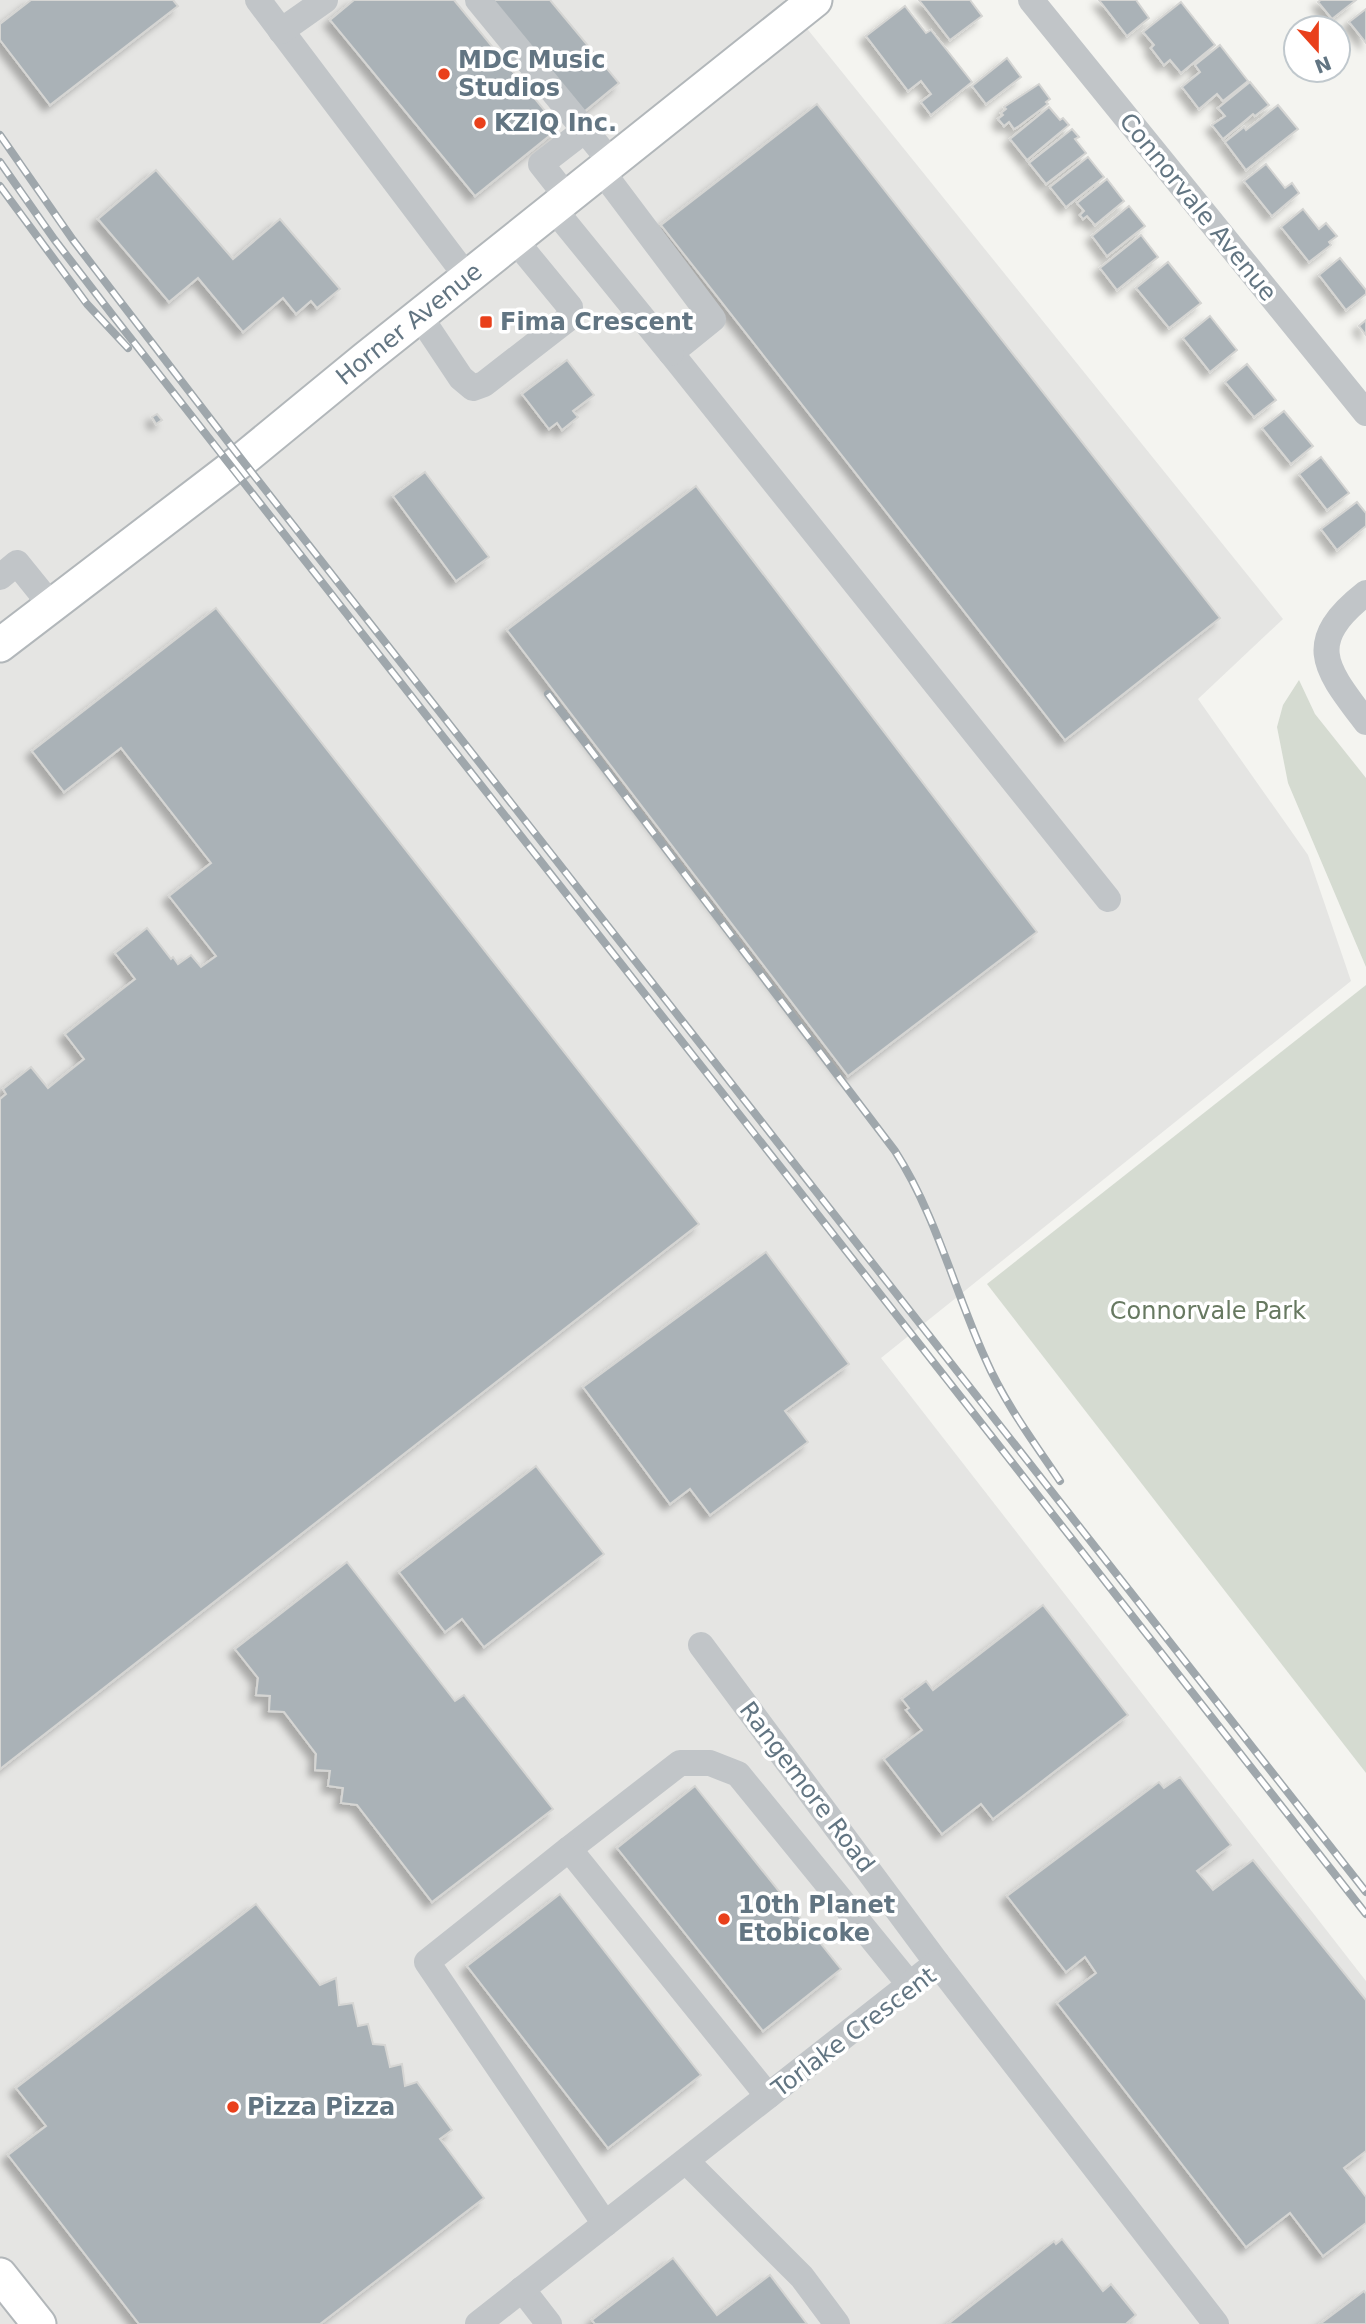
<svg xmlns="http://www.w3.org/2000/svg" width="1366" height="2324" font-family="'DejaVu Sans',sans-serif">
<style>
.built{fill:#e5e5e3}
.green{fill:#d5dbd1}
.building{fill:#aab2b7;stroke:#d5d5d3;stroke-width:2;filter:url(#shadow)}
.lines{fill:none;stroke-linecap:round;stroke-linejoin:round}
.major-casing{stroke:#b2b7ba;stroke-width:37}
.minor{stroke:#c1c5c8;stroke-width:26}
.major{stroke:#fff;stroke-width:33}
.rail-casing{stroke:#9fa7ac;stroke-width:8}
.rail{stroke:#fff;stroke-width:5;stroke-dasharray:16;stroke-linecap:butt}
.poi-dot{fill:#e9401b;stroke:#fff;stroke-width:2.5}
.labels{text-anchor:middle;stroke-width:7;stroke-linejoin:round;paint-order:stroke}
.poi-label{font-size:24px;font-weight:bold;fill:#627582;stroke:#fff;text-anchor:start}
.street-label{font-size:24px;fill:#627582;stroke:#fff}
.park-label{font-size:24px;fill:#677961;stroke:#fff}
</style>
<defs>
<filter id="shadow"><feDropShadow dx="-6" dy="6" stdDeviation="3.5" flood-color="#0004"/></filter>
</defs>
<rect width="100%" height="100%" fill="#f4f4f0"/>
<polygon class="built" points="0,0 784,0 1283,619 1198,699 1308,855 1351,981 881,1358 1366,1981 1366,2324 0,2324"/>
<g class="green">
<polygon points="1299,680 1315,714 1366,778 1366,967 1288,783 1277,727 1283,705"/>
<polygon points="1366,985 1366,1773 987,1284"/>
</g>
<g class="building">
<polygon points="31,0 173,0 178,6 50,105 0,40 0,24"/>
<polygon points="354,0 454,0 559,128 475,196 330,20"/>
<polygon points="486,0 550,0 619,83 579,116"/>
<polygon points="919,0 970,0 982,16 950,40"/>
<polygon points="1099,0 1136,0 1149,18 1127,36"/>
<polygon points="1321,0 1356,0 1332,19 1318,2"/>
<polygon points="1181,2 1215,45 1181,73 1170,60 1164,65 1151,48 1154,45 1143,32"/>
<polygon points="905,6 926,33 931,30 972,82 931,115 921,102 931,94 921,81 908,91 866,36"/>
<polygon points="1366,9 1366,43 1349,22"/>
<polygon points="1220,45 1248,81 1223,101 1217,94 1199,109 1182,87 1200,72 1195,65"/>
<polygon points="1007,58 1021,77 986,104 972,86"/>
<polygon points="1250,82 1269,105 1255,116 1253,114 1223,139 1212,125 1225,116 1218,108"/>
<polygon points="1039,84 1050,99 1046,102 1048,104 1019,126 1014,129 1009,122 1004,126 998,119 1003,115 1001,113 1006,109 1004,107"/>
<polygon points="817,104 1220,618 1065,740 661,225"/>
<polygon points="1278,105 1298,129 1246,170 1225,142 1244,127 1246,130"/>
<polygon points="1049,107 1060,120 1063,118 1069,125 1027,160 1010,139"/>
<polygon points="1072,129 1079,137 1075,139 1086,153 1046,184 1029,163"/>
<polygon points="1088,157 1104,177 1066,207 1050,187"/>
<polygon points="1266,164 1285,188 1292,183 1299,193 1272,216 1244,181"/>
<polygon points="156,170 233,259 280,219 340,289 317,308 311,301 296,314 283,298 243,332 198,278 169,302 98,219"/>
<polygon points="1107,179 1124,201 1095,225 1087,216 1083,219 1080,215 1084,211 1077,203"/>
<polygon points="1129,206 1145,226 1107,256 1092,236"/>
<polygon points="1303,209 1319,229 1326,223 1337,236 1329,242 1331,245 1309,262 1281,227"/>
<polygon points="1141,235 1158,257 1117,290 1100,268"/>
<polygon points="1340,258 1366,290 1366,294 1346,310 1319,275"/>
<polygon points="1168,262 1201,303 1169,328 1136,288"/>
<polygon points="1210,316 1237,350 1210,372 1183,338"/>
<polygon points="1366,320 1366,335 1359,326"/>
<polygon points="567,360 594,395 573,411 578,417 562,430 557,423 549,429 522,394"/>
<polygon points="1247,364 1276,400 1254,417 1225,382"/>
<polygon points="1284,411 1313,446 1291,464 1262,428"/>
<polygon points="157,414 162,420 156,424 152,417"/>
<polygon points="1321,457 1349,493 1327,510 1299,474"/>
<polygon points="425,472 489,557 456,581 393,496"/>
<polygon points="696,486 1037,932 848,1076 507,630"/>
<polygon points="1357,502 1366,513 1366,526 1337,550 1321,529"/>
<polygon points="216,608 699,1224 0,1769 0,1099 6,1094 3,1089 31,1067 48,1088 84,1059 65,1034 135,979 115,953 147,928 171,959 173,957 178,964 191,955 201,967 216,956 169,896 211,863 121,748 64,792 32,751"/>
<polygon points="766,1252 849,1364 785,1411 808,1442 710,1515 690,1489 670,1504 583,1387"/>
<polygon points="536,1466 604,1554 484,1647 462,1619 445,1632 399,1572"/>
<polygon points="347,1562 455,1701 464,1695 553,1809 432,1902 357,1805 341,1803 343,1788 328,1786 330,1771 315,1770 316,1754 284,1712 269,1711 270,1696 256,1695 258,1678 235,1649"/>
<polygon points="1043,1605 1128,1715 993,1819 981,1804 942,1834 884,1759 922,1730 906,1710 909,1708 902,1699 926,1681 933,1690"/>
<polygon points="1180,1777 1231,1845 1197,1871 1213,1890 1253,1860 1366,2000 1366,2151 1344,2168 1366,2197 1366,2223 1323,2256 1290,2213 1246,2247 1057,2003 1096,1973 1085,1957 1066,1972 1007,1896 1159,1782 1164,1788"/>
<polygon points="695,1786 841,1969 763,2031 617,1848"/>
<polygon points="560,1894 701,2075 608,2148 467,1966"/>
<polygon points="256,1904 320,1985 336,1978 339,2005 353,2003 358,2026 368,2024 373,2044 385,2045 390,2067 402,2064 405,2086 417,2082 452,2130 440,2139 484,2198 320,2324 139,2324 8,2155 46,2126 16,2088"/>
<polygon points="1062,2239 1103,2291 1111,2284 1136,2315 1127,2323 1128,2324 948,2324 1054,2241 1056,2244"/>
<polygon points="673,2258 717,2315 770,2275 807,2324 595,2324 592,2320"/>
<polygon points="1364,2291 1366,2294 1366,2324 1320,2324"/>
</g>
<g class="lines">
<g class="major-casing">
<g id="major">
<path id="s1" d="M0 645 242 460 365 359 815 0"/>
<polyline points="0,2275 39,2324"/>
</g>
</g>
<g class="minor">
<polyline points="258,0 467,277"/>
<polyline points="478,0 611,162"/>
<polyline points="1031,0 1366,413"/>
<polyline points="281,31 325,0"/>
<polyline points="601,170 713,319 671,353 1108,899"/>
<polyline points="567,197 541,164 585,130"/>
<polyline points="553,208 671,353"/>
<polyline points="419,315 461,378 473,388 484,384 569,318 570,307 514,239"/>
<polyline points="0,577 17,563 51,605"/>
<path d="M1366 593C1302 643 1326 669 1366 722"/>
<polyline points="701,1645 937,1963 1216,2324"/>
<polyline points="569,1849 680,1763 710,1763 738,1774 910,1985"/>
<polyline points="686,2161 802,2277 837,2324"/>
<polyline points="605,2224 427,1962 569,1849 768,2096"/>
<polyline points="522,2289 549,2324"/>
<polyline points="478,2324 937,1963"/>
</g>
<use href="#major" class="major"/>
<g class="rail-casing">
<g id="rail">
<polyline points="0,135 73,240 242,460 1366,1892"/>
<polyline points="0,162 54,239 114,317 1366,1914"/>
<polyline points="0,186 87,304 128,348"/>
<path d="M548 694 895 1151C936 1215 954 1289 985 1358 1004 1402 1033 1441 1060 1481"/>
</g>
</g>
<use href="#rail" class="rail"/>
</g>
<g class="poi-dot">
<circle cx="444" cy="74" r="7"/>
<circle cx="480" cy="123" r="7"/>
<rect x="479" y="315" width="14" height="14" rx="3.5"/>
<circle cx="724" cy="1919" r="7"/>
<circle cx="233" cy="2107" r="7"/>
</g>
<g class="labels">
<g class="poi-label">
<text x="458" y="68">MDC Music<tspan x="458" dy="28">Studios</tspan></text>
<text x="494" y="131">KZIQ Inc.</text>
<text x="500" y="330">Fima Crescent</text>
<text x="738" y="1913">10th Planet<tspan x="738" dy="28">Etobicoke</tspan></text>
<text x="247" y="2115">Pizza Pizza</text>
</g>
<g class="street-label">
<text transform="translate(1198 207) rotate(51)" y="8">Connorvale Avenue</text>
<text dy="8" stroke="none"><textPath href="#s1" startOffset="520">Horner Avenue</textPath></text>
<text transform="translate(807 1787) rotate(53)" y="8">Rangemore Road</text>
<text transform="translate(854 2032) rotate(-37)" y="8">Torlake Crescent</text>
</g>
<g class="park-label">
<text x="1208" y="1319">Connorvale Park</text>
</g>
</g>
<g transform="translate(1317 49) rotate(159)"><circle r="33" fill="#ffffff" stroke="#c0c8cd" stroke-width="2"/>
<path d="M0-5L12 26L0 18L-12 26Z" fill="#e9401b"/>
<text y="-10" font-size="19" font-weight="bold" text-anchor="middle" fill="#627582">N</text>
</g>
</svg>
